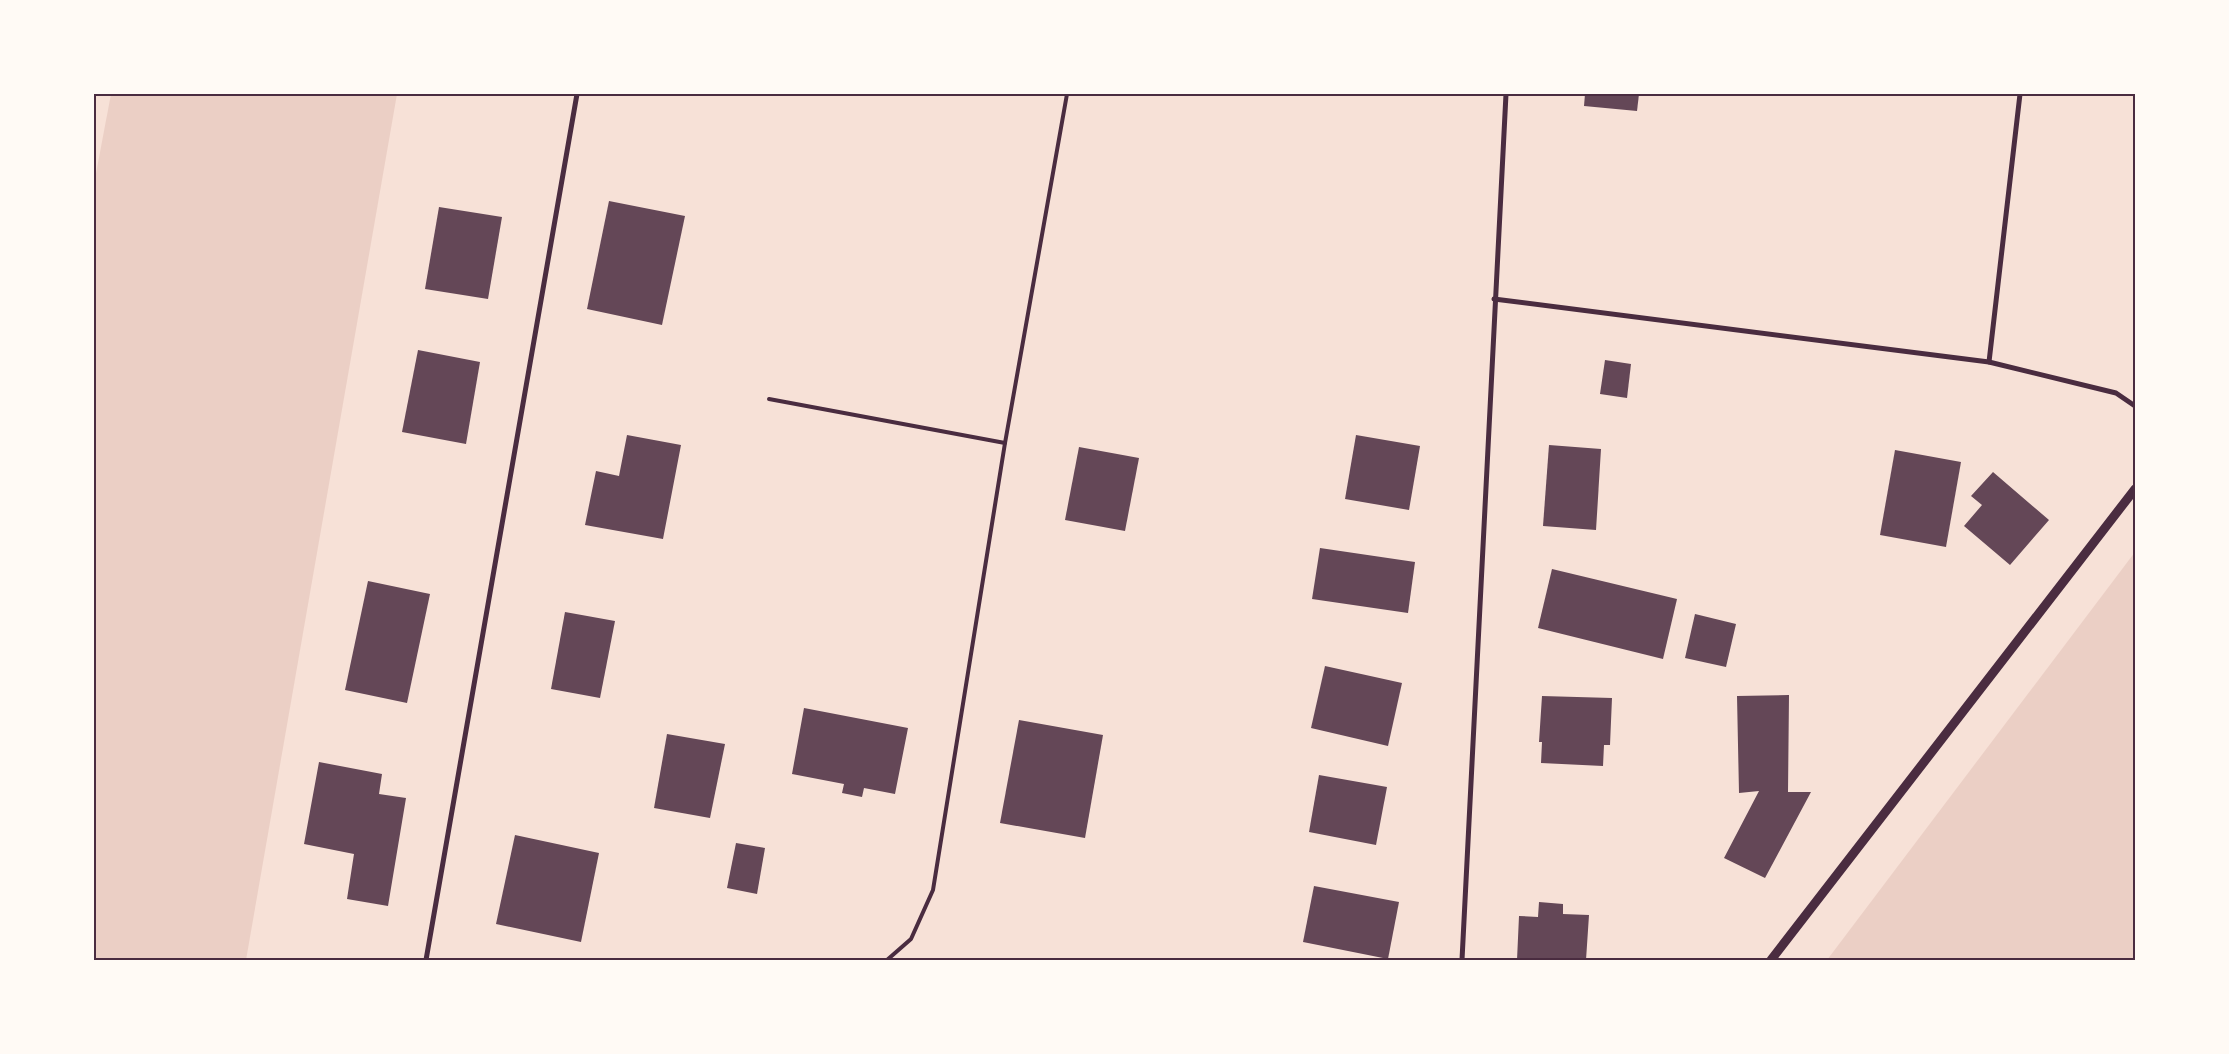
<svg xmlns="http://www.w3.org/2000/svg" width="2229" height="1054" font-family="'DM Sans',sans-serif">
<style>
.green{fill:#ebcfc5}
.building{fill:#644757}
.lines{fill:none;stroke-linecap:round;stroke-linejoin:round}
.service{stroke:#4a2c40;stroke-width:4}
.minor{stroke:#4a2c40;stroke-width:5}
.tertiary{stroke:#4a2c40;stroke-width:9}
.neatline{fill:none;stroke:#4a2c40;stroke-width:2}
</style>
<rect width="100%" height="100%" fill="#f7e1d7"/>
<g class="green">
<polygon points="111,94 397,94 246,960 94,960 94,184"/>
<polygon points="2135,552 2135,960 1827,960"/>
</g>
<g class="building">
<polygon points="1585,94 1639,94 1637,111 1584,106"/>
<polygon points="609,201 685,216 662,325 587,309"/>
<polygon points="439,207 502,217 488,299 425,289"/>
<polygon points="418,350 480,362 466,444 402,432"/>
<polygon points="1605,360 1631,364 1627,398 1600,394"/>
<polygon points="627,435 681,445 663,539 585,525 596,471 619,476"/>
<polygon points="1356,435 1420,446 1409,510 1345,499"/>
<polygon points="1549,445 1601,449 1596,530 1543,526"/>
<polygon points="1079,447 1139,458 1125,531 1065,520"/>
<polygon points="1895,450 1961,462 1946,547 1880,535"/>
<polygon points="1993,472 2049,520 2010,565 1964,526 1982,505 1971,496"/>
<polygon points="1320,548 1415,562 1408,613 1312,599"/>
<polygon points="1552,569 1677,599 1663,659 1538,628"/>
<polygon points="368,581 430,594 407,703 345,690"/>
<polygon points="565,612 615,621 600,698 551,689"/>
<polygon points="1695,614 1736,624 1726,667 1685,658"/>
<polygon points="1325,666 1402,683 1388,746 1311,728"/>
<polygon points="1789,695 1788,792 1811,792 1765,878 1724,858 1759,791 1739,793 1737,696"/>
<polygon points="1542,696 1612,698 1610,745 1604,745 1603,766 1541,763 1542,742 1539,742"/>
<polygon points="804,708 908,728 895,794 864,788 862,797 842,793 844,784 792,774"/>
<polygon points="1019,720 1103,735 1085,838 1000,823"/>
<polygon points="667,734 725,744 710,818 654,808"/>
<polygon points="319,762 382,774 379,794 406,798 388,906 347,899 354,854 304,844"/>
<polygon points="1319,775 1387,787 1376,845 1309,832"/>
<polygon points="515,835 599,853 581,942 496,924"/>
<polygon points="736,843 765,848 757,894 727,888"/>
<polygon points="1314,886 1399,902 1388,959 1303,942"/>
<polygon points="1539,902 1563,904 1563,914 1589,915 1586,960 1517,960 1519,916 1538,917"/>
</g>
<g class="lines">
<g class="service">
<polyline points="769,399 1005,443"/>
<polyline points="887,960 911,939 933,890 1005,443 1067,94"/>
</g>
<g class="minor">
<polyline points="1494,299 1989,362 2116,393 2135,406"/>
<polyline points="1989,362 2020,94"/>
<polyline points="426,960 577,94"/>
<polyline points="1462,960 1506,94"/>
</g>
<polyline class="tertiary" points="1771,960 2135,489"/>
</g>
<rect width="2229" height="1054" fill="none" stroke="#fffaf5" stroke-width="190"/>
<rect x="95" y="95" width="2039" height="864" class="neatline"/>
</svg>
